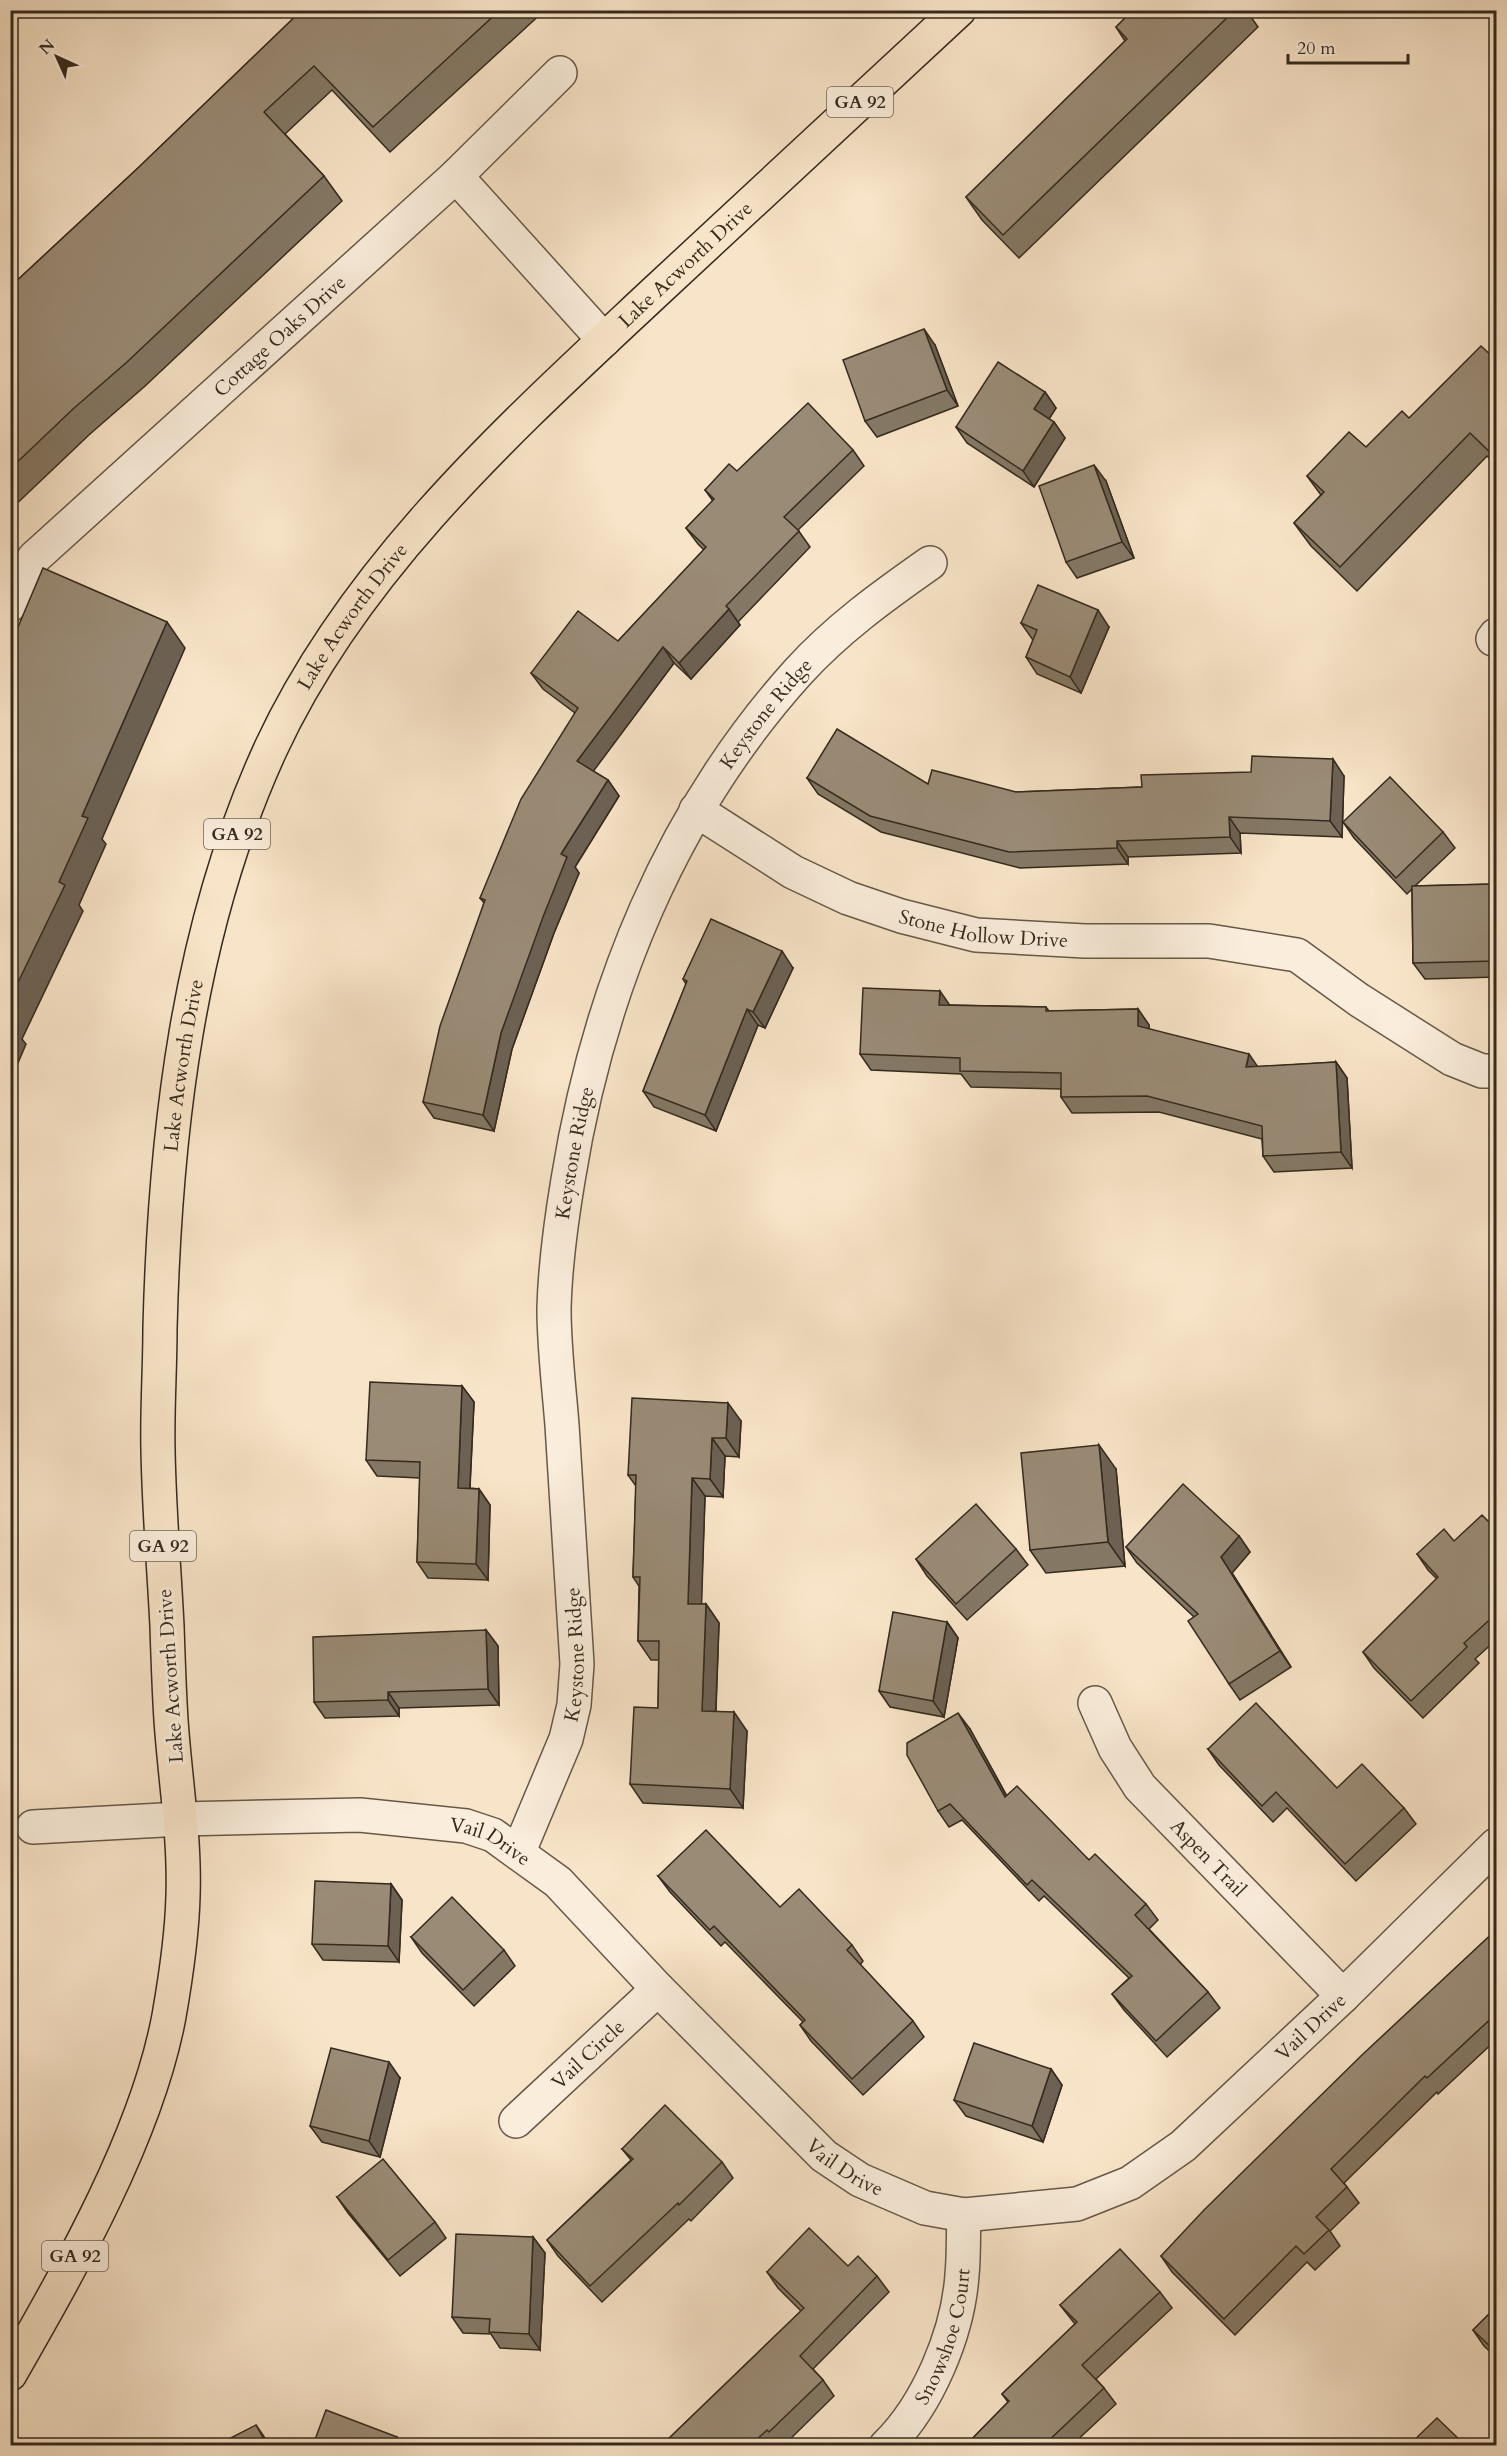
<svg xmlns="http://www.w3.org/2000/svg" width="1507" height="2456" font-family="Cardo,serif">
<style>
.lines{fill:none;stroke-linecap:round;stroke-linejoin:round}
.minor-casing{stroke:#665848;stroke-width:36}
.major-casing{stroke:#352a1d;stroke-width:36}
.minor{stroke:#faeddb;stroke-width:33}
.major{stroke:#f8e4c8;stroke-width:33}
.wall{fill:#847865;stroke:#352a1d;stroke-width:1.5}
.shaded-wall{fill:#6c6153;stroke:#352a1d;stroke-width:1.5}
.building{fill:#9a8b76;stroke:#352a1d;stroke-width:1.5}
.labels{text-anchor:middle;stroke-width:6;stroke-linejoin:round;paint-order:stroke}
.shield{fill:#faeddb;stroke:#706456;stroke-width:1.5}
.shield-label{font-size:18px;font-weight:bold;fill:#352a1d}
.street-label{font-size:20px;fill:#352a1d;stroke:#faeddb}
</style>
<rect width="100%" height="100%" fill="#f8e4c8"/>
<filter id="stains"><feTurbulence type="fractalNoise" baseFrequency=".00333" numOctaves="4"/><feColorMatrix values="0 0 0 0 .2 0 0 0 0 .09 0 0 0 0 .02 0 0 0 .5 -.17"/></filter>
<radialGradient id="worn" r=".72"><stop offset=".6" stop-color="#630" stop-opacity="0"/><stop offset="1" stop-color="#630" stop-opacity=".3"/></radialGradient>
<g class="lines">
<g class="minor-casing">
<g id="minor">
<polyline points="456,176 604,340"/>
<path id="s1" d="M10 605 34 558 456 176 560 73"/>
<polyline points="1493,639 1496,635"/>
<path id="s2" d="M696 810 793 872 848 898 901 916 976 935 1085 941H1209L1297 955 1359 1000 1452 1059 1482 1071H1496"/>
<path id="s3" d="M1095 1703 1115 1748 1140 1787 1343 1996"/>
<path id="s4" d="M33 1827 181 1819 360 1815 466 1826 493 1835 558 1882 658 1989 824 2156 860 2180 925 2208 964 2215 1077 2204 1130 2183 1183 2146 1343 1996 1496 1845"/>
<path id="s5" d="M519 1851 566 1739 574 1705 577 1664C572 1585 567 1505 562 1425 559 1387 554 1347 554 1309 555 1266 561 1222 568 1180 598 993 670 814 798 672 837 629 883 596 930 563"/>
<path id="s6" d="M516 2121 658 1989"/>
<path id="s7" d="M886 2446C928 2405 958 2333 962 2275 964 2255 963 2235 964 2215"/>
</g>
</g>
<g class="major-casing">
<g id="major">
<path id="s8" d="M10 2374C70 2269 147 2135 169 2016 176 1976 182 1936 183 1896 185 1837 175 1779 171 1720 169 1689 168 1657 167 1626 164 1567 159 1509 158 1450 157 1410 160 1369 160 1328 165 1132 188 928 271 748 355 567 509 429 652 295 754 200 856 105 959 10"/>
</g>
</g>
<use href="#minor" class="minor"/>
<use href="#major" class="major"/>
</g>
<g class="wall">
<polygon points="302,10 545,10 390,152 332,90 285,134 324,176 342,201 144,387 90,434 10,510 10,287 139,167"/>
<polygon points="1133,10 1246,10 1258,27 1019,258 982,220 966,197 1125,41 1116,27"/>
<polygon points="935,345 958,406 877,437 865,421"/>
<polygon points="1497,354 1497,466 1487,456 1357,591 1311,546 1294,523 1321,495 1307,476 1366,447 1409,418 1493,357"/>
<polygon points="1045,392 1056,408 1049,419 1054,422 1065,438 1034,487 967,443 956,427"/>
<polygon points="853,450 864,466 798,530 810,547 738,622 740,625 691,679 674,663 593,771 608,780 619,796 575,867 579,873 554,933 512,1049 494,1131 434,1118 423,1102 484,903 480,898 575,713 543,689 531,673 618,641 704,550 698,544 686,528 713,501 705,490 737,471"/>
<polygon points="1106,481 1134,558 1077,578 1066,562"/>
<polygon points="1021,623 1109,627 1081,693 1037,674 1026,657 1033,640"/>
<polygon points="1344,776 1342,837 1240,833 1241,853 1128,857 1128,864 1020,868 881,832 818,794 807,778 928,784 1016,792 1142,787"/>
<polygon points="1343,822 1443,832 1455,848 1415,886 1495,884 1497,887 1497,977 1425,979 1413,963 1412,889 1407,894 1354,838"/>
<polygon points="793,968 765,1028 758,1025 716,1131 654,1107 643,1091 686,984 683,979"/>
<polygon points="950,1005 1046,1007 1049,1011 1138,1009 1149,1025 1149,1029 1258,1067 1336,1062 1347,1078 1352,1168 1274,1172 1263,1156 1262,1139 1159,1112 1072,1113 1061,1097 1061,1089 971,1087 961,1074 871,1070 860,1054"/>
<polygon points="462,1386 474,1402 470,1488 479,1489 490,1505 488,1580 428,1578 417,1562 420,1478 377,1476 366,1460"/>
<polygon points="741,1421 739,1457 725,1456 723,1497 705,1496 701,1604 706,1604 719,1623 716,1711 747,1731 743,1808 643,1803 630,1784 658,1708 659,1660 651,1660 638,1641 639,1586 633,1577 636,1486 628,1475"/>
<polygon points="1116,1469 1125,1566 1046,1573 1030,1550"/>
<polygon points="1497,1530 1497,1639 1475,1659 1479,1663 1423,1718 1374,1668 1363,1652 1437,1579 1428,1570 1417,1554 1454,1541"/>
<polygon points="1239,1536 1250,1552 1232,1573 1291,1667 1240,1700 1229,1684 1194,1617 1137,1563 1126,1547"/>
<polygon points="1016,1549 1028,1565 967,1620 927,1576 916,1559"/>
<polygon points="947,1622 958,1638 944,1717 890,1707 879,1691"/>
<polygon points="486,1630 498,1646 499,1705 399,1708 399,1716 325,1718 314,1702"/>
<polygon points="970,1729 1007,1796 1146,1904 1158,1920 1149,1929 1208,1992 1220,2008 1167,2057 1124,2010 1112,1994 1129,1978 1044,1896 1039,1901 962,1820 949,1827 938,1811"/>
<polygon points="1208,1749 1404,1808 1416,1824 1356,1881 1287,1808 1273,1822 1219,1765"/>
<polygon points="658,1876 780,1907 852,1945 863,1961 860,1965 913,2021 924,2037 863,2095 811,2041 800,2025 803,2022 725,1942 721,1946 670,1892"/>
<polygon points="391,1884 402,1900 399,1962 323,1960 312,1944"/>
<polygon points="1497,1929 1497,2039 1438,2094 1437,2092 1344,2183 1359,2203 1330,2231 1340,2246 1315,2270 1307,2262 1235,2335 1172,2272 1161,2256"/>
<polygon points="411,1937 504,1950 515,1966 474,2006 422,1953"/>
<polygon points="1051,2069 1062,2085 1043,2142 966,2116 954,2100"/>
<polygon points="400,2078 380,2157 322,2142 310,2126"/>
<polygon points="622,2149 722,2162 733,2178 691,2221 689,2219 602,2302 558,2256 547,2240 631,2160"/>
<polygon points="337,2197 435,2222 446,2238 400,2276 348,2213"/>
<polygon points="533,2237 545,2253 540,2350 500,2348 491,2334 463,2333 452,2317"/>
<polygon points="848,2266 877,2276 889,2292 813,2369 823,2380 834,2396 784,2445 662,2445 801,2311 778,2288 767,2272"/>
<polygon points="1160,2292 1172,2308 1096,2379 1104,2388 1116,2404 1072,2445 966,2445 1008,2402 1002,2394 1075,2324 1060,2305"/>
<polygon points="1497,2306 1497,2358 1484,2346 1473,2330"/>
</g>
<g class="shaded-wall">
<polygon points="924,329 935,345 958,406 947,390"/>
<polygon points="1045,392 1056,408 1045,425 1034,409"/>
<polygon points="1054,422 1065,438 1034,487 1023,471"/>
<polygon points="1094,465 1106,481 1134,558 1122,542"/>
<polygon points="729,609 740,625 691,679 679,663"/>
<polygon points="1098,610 1109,627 1081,693 1070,677"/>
<polygon points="167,622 185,648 102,839 106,844 79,905 83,911 22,1039 26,1044 10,1082 10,999 59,882 82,816"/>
<polygon points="663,647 674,663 589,777 577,761"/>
<polygon points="1333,759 1344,776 1342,837 1330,821"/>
<polygon points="608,780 619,796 575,867 579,873 554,933 512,1049 494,1131 483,1115 501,1033 561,854"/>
<polygon points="1229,817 1240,833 1241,853 1230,837"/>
<polygon points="1117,841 1128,857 1128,864 1117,848"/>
<polygon points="1495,884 1497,887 1497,961"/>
<polygon points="782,951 793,968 765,1028 753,1012"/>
<polygon points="940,991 951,1007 939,1005"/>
<polygon points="747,1009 758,1025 716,1131 705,1115"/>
<polygon points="1138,1009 1149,1025 1149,1042 1138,1026"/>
<polygon points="1249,1054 1260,1070 1246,1067"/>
<polygon points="1336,1062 1347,1078 1352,1168 1341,1152"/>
<polygon points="462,1386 474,1402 469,1504 458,1488"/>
<polygon points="728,1403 741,1421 739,1457 726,1438"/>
<polygon points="712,1438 725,1456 723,1497 710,1479"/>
<polygon points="1099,1445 1116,1469 1125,1566 1108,1542"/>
<polygon points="692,1478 705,1496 701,1622 688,1604"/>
<polygon points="479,1489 490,1505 488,1580 476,1564"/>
<polygon points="1239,1536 1250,1552 1232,1573 1291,1667 1280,1651 1221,1557"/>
<polygon points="706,1604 719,1623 715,1729 702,1711"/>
<polygon points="947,1622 958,1638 944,1717 933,1701"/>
<polygon points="486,1630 498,1646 499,1705 488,1689"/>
<polygon points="388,1692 399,1708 399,1716 388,1700"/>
<polygon points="734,1712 747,1731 743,1808 730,1789"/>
<polygon points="958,1713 970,1729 1016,1813 1005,1797"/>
<polygon points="391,1884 402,1900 399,1962 388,1946"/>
<polygon points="389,2062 400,2078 380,2157 369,2141"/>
<polygon points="1051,2069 1062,2085 1043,2142 1032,2126"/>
<polygon points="533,2237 545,2253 540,2350 529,2334"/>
<polygon points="256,2425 267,2441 270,2445 267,2445"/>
<polygon points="397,2437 403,2445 394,2445"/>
</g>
<g class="building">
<polygon points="302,10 500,10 373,127 314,66 264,112 324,176 127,362 73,409 10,469 10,287 139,167"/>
<polygon points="1133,10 1235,10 1003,235 966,197 1127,39 1116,27"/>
<polygon points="924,329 947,390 865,421 843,360"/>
<polygon points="1481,346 1493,357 1497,354 1497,459 1470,433 1340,567 1294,523 1324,492 1307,476 1349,432 1366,447 1402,411 1409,418"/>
<polygon points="998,362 1045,392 1034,409 1054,422 1023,471 956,427"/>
<polygon points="808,403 853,450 784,517 799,531 726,606 729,609 679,663 663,647 577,761 608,780 561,854 567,857 543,917 501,1033 483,1115 423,1102 440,1026 485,900 480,898 521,799 578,708 531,673 578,611 618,641 706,547 686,528 714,499 705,490 729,464 737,471"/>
<polygon points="1094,465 1122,542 1066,562 1039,486"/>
<polygon points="43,568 167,622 82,816 88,818 59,882 65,885 10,999 10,646"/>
<polygon points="1038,585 1098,610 1070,677 1026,657 1037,630 1021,623"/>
<polygon points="837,729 928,784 932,770 1016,792 1142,787 1141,775 1251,772 1252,756 1333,759 1330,821 1229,817 1230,837 1117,841 1117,848 1009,852 870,816 807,778"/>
<polygon points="1390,777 1443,832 1396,878 1343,822"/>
<polygon points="1495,884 1496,961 1413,963 1412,886"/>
<polygon points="711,919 782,951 753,1012 747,1009 705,1115 643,1091 687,981 683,979"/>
<polygon points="863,988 940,991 939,1005 1046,1007 1046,1011 1138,1009 1138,1026 1249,1054 1246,1067 1336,1062 1341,1152 1263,1156 1262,1126 1147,1096 1061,1097 1061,1073 960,1071 960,1058 860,1054"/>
<polygon points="370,1382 462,1386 458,1488 479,1489 476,1564 417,1562 420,1462 366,1460"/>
<polygon points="632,1398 728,1403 726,1438 712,1438 710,1479 692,1478 688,1604 706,1604 702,1711 734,1712 730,1789 630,1784 634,1707 658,1708 659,1641 638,1641 640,1577 633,1577 636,1475 628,1475"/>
<polygon points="1099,1445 1108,1542 1030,1550 1021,1453"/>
<polygon points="1183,1484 1239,1536 1221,1557 1280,1651 1229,1684 1188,1621 1198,1614 1126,1547"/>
<polygon points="976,1504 1016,1549 956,1604 916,1559"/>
<polygon points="1482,1515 1497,1530 1497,1613 1464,1643 1467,1647 1411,1701 1363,1652 1438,1577 1417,1554 1444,1529 1454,1541"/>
<polygon points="893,1612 947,1622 933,1701 879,1691"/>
<polygon points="486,1630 488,1689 388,1692 388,1700 314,1702 313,1637"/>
<polygon points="1256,1703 1337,1788 1362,1764 1404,1808 1345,1864 1276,1792 1262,1806 1208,1749"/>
<polygon points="958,1713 1005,1797 1017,1786 1089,1860 1095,1854 1146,1904 1135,1915 1208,1992 1156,2041 1112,1994 1132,1976 1032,1880 1027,1885 950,1804 938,1811 907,1755 907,1743"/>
<polygon points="706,1830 780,1907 799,1889 852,1945 847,1950 913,2021 852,2079 800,2025 805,2020 714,1926 710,1930 658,1876"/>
<polygon points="315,1881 391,1884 388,1946 312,1944"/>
<polygon points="452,1897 504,1950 463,1990 411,1937"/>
<polygon points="1497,1929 1497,2013 1427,2078 1425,2076 1331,2169 1347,2187 1316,2217 1329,2230 1304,2254 1296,2246 1224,2319 1161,2256 1204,2210 1363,2054"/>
<polygon points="974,2043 1051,2069 1032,2126 954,2100"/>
<polygon points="331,2048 389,2062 369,2141 310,2126"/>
<polygon points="665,2105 722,2162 679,2205 678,2203 590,2286 547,2240 633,2159 622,2149"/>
<polygon points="383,2159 435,2222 388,2260 337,2197"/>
<polygon points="809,2228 848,2266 858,2256 877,2276 800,2356 823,2380 769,2432 767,2430 751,2445 662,2445 804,2308 767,2272"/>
<polygon points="456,2234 533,2237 529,2334 489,2332 490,2319 452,2317"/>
<polygon points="1120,2249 1160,2292 1082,2365 1104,2388 1044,2445 966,2445 1009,2401 1002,2394 1077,2322 1060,2305"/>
<polygon points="1497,2306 1497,2353 1473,2330"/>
<polygon points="326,2410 397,2437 394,2445 313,2445"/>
<polygon points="1437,2418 1465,2445 1409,2445"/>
<polygon points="256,2425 267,2445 217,2445"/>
</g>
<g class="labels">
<g class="shield">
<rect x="827" y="87" width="66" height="30" rx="4.5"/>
<rect x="204" y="819" width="66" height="30" rx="4.5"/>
<rect x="130" y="1531" width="66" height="30" rx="4.5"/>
<rect x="42" y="2241" width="66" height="30" rx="4.5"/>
</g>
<g class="shield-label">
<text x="860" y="108">GA 92</text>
<text x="237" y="840">GA 92</text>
<text x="163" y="1552">GA 92</text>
<text x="75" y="2262">GA 92</text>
</g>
<g class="street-label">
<text dy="7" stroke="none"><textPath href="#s8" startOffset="2319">Lake Acworth Drive</textPath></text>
<text dy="7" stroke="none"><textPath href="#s1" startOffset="384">Cottage Oaks Drive</textPath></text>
<text dy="7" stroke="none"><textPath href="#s8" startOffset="1833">Lake Acworth Drive</textPath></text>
<text dy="7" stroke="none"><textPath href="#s5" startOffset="1196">Keystone Ridge</textPath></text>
<text dy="7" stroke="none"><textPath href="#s2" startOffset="316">Stone Hollow Drive</textPath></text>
<text dy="7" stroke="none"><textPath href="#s8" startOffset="1347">Lake Acworth Drive</textPath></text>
<text dy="7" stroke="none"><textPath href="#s5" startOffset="711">Keystone Ridge</textPath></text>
<text dy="7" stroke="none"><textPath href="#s5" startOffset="207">Keystone Ridge</textPath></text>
<text transform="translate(170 1676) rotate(-94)" y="7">Lake Acworth Drive</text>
<text dy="7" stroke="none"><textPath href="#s4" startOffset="462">Vail Drive</textPath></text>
<text dy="7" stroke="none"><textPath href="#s3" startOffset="194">Aspen Trail</textPath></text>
<text dy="7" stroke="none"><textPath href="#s4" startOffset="1488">Vail Drive</textPath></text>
<text dy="7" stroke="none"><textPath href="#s6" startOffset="98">Vail Circle</textPath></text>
<text dy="7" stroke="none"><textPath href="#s4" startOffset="948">Vail Drive</textPath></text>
<text dy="7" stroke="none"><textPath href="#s7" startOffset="126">Snowshoe Court</textPath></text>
</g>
</g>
<rect width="1507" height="2456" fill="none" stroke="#f8e4c8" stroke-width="36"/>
<rect x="12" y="12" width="1483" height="2432" fill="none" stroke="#352a1d" stroke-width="3"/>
<rect x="18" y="18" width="1471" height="2420" fill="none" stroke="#352a1d" stroke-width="1.5"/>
<g transform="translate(57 57) rotate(315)" stroke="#faeddb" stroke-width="4.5" paint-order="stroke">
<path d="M0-4.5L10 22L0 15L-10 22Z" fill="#352a1d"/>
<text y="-9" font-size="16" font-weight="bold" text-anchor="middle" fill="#352a1d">N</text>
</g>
<path d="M1288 54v9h120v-9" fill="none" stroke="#352a1d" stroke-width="3"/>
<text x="1297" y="54" font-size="18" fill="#352a1d" stroke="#faeddb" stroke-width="4.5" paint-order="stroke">20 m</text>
<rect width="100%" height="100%" filter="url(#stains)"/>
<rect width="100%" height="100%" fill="url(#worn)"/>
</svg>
